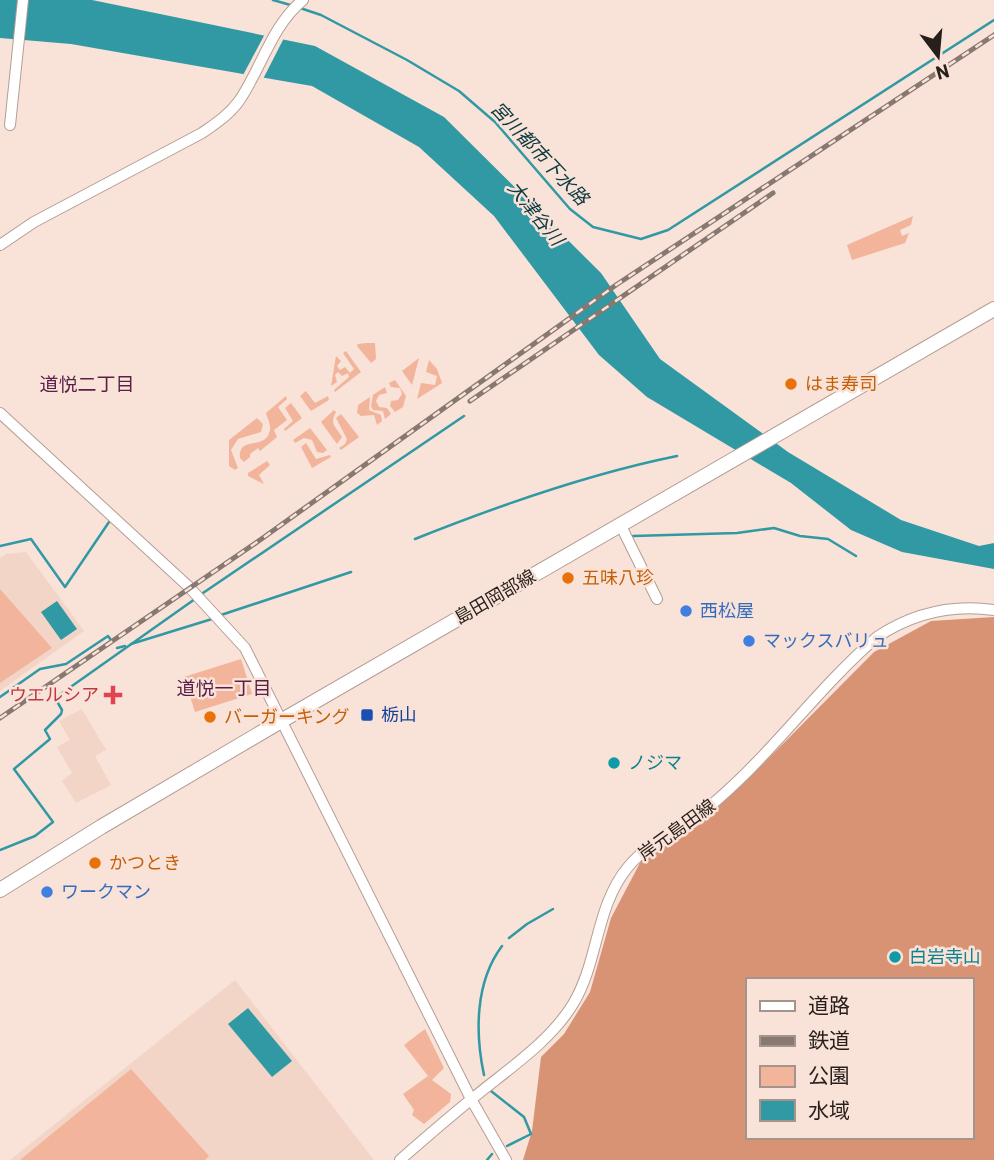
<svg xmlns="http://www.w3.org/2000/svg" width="994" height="1160" font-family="Barlow,'Noto Sans JP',sans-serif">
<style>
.built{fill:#f3d5c8}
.green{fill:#f2b59b}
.forest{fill:#d89375;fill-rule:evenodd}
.water{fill:#3099a4}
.pier{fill:#f9e2d8}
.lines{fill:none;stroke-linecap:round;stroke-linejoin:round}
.stream{stroke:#3099a4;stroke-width:2.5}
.minor-casing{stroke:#b39e95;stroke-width:12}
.major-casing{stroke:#b39e95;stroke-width:16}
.minor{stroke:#fff;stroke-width:10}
.major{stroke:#fff;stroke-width:14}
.rail-casing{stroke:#877871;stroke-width:5}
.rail{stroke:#f9e2d8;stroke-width:2.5;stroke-dasharray:8;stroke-linecap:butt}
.food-dot{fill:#e8710a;stroke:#f9e2d8;stroke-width:2.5}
.shop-dot{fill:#3f7fe0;stroke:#f9e2d8;stroke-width:2.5}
.health-dot{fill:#e0444e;stroke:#f9e2d8;stroke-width:2.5}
.transit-dot{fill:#1a4fb4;stroke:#f9e2d8;stroke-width:2.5}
.culture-dot{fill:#0f9aa8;stroke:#f9e2d8;stroke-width:2.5}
.labels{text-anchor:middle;stroke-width:5;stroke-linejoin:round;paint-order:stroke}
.food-label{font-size:18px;fill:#c56008;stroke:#f9e2d8;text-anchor:start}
.street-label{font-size:18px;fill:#271f1b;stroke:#f9e2d8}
.shop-label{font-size:18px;fill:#366cbe;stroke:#f9e2d8;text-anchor:start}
.health-label{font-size:18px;fill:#be3a42;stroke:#f9e2d8;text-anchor:end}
.transit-label{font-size:18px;fill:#164399;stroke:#f9e2d8;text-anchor:start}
.culture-label{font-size:18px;fill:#0d838f;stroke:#f9e2d8;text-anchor:start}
.water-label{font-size:19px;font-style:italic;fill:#0b3b40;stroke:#f9e2d8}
.neighbourhood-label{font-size:19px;fill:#591f47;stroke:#f9e2d8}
</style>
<rect width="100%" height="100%" fill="#f9e2d8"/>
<g class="built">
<polygon points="26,552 84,631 0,691 0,558 6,554"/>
<polygon points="82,709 106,750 95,756 111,785 76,803 62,781 72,773 57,747 70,740 59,721"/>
<polygon points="235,980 374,1160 10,1160"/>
</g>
<g class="green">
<polygon points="913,216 911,225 900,230 902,236 909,233 905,243 852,260 847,245"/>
<polygon points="366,343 375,343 376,359 371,363 357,346 358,344"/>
<polygon points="346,351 361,372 335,392 334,390 349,377 348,373 342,376 338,372 335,375 337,382 331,386 336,356 341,361 337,366 340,370 345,367 350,373 354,369 343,353"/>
<polygon points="419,358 412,385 402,371"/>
<polygon points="429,360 437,369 442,383 417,399 421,383 435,385 437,376 426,372"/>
<polygon points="395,380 406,396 403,407 395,412 390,406 391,401 398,400 402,394 400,388 391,387 389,383"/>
<polygon points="385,387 387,393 379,395 376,401 379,407 387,408 391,414 385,419 383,411 373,410 371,406 373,395"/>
<polygon points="306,391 315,403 328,396 329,400 311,411 300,396"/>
<path d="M286 396 287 399 278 407 287 420 274 430 277 437 260 451 258 448 250 454V457L244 462 240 458C238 434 266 452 270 430 271 425 267 417 266 413Z"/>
<polygon points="370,397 369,410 381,415 382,421 377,425 374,415 361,416 357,413 358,405"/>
<polygon points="291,403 302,418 285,431 284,429 293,421 285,408"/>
<path d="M334 410 336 412C329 425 336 426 342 437L337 444 321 422Z"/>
<polygon points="341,414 359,437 341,450 339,448 345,444 347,439 336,418"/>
<polygon points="257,418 263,424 261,432 238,439 231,450 238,468 235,470 229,466 229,440"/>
<polygon points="310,428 327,450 323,453 317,452 312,440 304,438 295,443 293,440"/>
<polygon points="306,443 316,459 330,455 331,457 312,468 301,447"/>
<polygon points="267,461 270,465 259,475 264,484 248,476 248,473"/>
<polygon points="0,589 52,648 0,683"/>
<polygon points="241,659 252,694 195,712 184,677"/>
<polygon points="425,1029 444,1068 432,1080 451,1094 450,1102 424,1124 412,1115 414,1110 403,1094 428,1076 404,1045"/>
<polygon points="131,1069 209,1156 205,1160 20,1160"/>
</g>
<path class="forest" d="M994 617V1160H523L532 1131 541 1057 564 1034 590 992 611 918 641 861 698 822 748 779 874 652 931 621ZM747 980H971V1137H747Z"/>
<g class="water">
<polygon points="0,0 92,0 315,46 444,117 601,273 660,359 788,452 901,520 979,546 994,543 994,569 902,552 851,530 791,483 647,397 599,355 494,216 419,147 312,86 71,44 0,38"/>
<polygon points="57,601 77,629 61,640 41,612"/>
<polygon points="248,1008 292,1061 272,1077 228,1024"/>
</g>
<polygon class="pier" points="266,32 285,36 262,81 242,77"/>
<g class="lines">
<g class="stream">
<polyline points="273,0 294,6"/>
<polyline points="300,8 321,15 407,60 459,91 495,122 570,209 593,227 641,239 668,230 994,20"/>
<polyline points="633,536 737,533 774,528 800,536 828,539 856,556"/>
<path d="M415 539C500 505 588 474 677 456"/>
<polyline points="0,546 31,539 65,587 109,522"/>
<polyline points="200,595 464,416"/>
<polyline points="221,615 351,572"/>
<polyline points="131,644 212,619"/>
<polyline points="117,648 125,646"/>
<polyline points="0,697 40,669 66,664 108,636 111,640"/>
<polyline points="0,850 35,836 53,822 14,769 50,739 45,730 61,714 62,710 55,698 195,599"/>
<polyline points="509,938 527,924 553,909"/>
<path d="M484 1075C475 1033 475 982 502 946"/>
<polyline points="491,1091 524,1117 531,1134 507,1146"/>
<polyline points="487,1160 492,1154"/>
</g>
<g class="minor-casing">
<g id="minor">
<polyline points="10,125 23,0"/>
<path d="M0 245 34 222 202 133C215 124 229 115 239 101 261 69 272 25 303 0"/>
<polyline points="0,413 189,587 245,648 471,1099 506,1160"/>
<polyline points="620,524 657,599"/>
<path d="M400 1160C424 1139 448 1118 473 1098 507 1070 550 1042 573 1004 599 961 595 907 628 867 652 838 690 824 717 800 775 750 819 687 877 637 913 613 951 604 994 610"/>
</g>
</g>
<g class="major-casing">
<polyline id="major" points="0,890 101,827 281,721 994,309"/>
</g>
<use href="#minor" class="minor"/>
<use href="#major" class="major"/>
<g class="rail-casing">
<g id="rail">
<polyline points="470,401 773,193"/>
<polyline points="0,718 260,540 616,285 994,35"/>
</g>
</g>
<use href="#rail" class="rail"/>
</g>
<g class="food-dot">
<circle cx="791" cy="384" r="7"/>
<circle cx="568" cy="578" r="7"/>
<circle cx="210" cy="717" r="7"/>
<circle cx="95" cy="863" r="7"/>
</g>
<g class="shop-dot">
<circle cx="686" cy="611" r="7"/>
<circle cx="749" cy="641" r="7"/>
<circle cx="47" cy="892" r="7"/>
</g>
<path class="health-dot" d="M109.5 684.5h7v7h7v7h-7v7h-7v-7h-7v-7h7z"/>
<rect class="transit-dot" x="360" y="708" width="14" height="14" rx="3.5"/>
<g class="culture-dot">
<circle cx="614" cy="763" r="7"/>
<circle cx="895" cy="957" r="7"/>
</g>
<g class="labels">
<g class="food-label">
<text x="805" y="390">はま寿司</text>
<text x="582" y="584">五味八珍</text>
<text x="224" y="723">バーガーキング</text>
<text x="109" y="869">かつとき</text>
</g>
<g class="street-label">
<text transform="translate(495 597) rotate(-30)" y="6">島田岡部線</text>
<text transform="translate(677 830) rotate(-36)" y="6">岸元島田線</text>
</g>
<g class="shop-label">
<text x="700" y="617">西松屋</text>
<text x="763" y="647">マックスバリュ</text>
<text x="61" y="898">ワークマン</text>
</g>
<g class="health-label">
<text x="99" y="701">ウエルシア</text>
</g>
<g class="transit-label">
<text x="381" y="721">栃山</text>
</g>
<g class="culture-label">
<text x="628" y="769">ノジマ</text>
<text x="909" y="963">白岩寺山</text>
</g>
<g class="water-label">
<text transform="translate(540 153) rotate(47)" y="7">宮川都市下水路</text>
<text transform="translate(536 213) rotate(51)" y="7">大津谷川</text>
</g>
<g class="neighbourhood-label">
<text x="87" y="391">道悦二丁目</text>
<text x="224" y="695">道悦一丁目</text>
</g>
</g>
<rect x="746" y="978" width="228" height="161" fill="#f9e2d8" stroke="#a5948c" stroke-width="2"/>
<rect x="760" y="1001" width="35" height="10" fill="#ffffff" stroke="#a5948c" stroke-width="2"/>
<text x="808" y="1013" font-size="21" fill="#271f1b">道路</text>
<rect x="760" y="1036" width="35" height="10" fill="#877871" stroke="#a5948c" stroke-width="2"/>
<text x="808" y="1048" font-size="21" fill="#271f1b">鉄道</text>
<rect x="760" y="1066" width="35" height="21" fill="#f2b59b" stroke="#a5948c" stroke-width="2"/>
<text x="808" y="1083" font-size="21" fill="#271f1b">公園</text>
<rect x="760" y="1100" width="35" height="21" fill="#3099a4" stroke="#a5948c" stroke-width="2"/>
<text x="808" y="1118" font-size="21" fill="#271f1b">水域</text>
<g transform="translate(938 56) rotate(164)" stroke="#f9e2d8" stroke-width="5" paint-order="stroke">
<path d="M0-5L12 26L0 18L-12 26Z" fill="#271f1b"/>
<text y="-10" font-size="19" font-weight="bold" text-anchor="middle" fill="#271f1b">N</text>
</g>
</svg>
